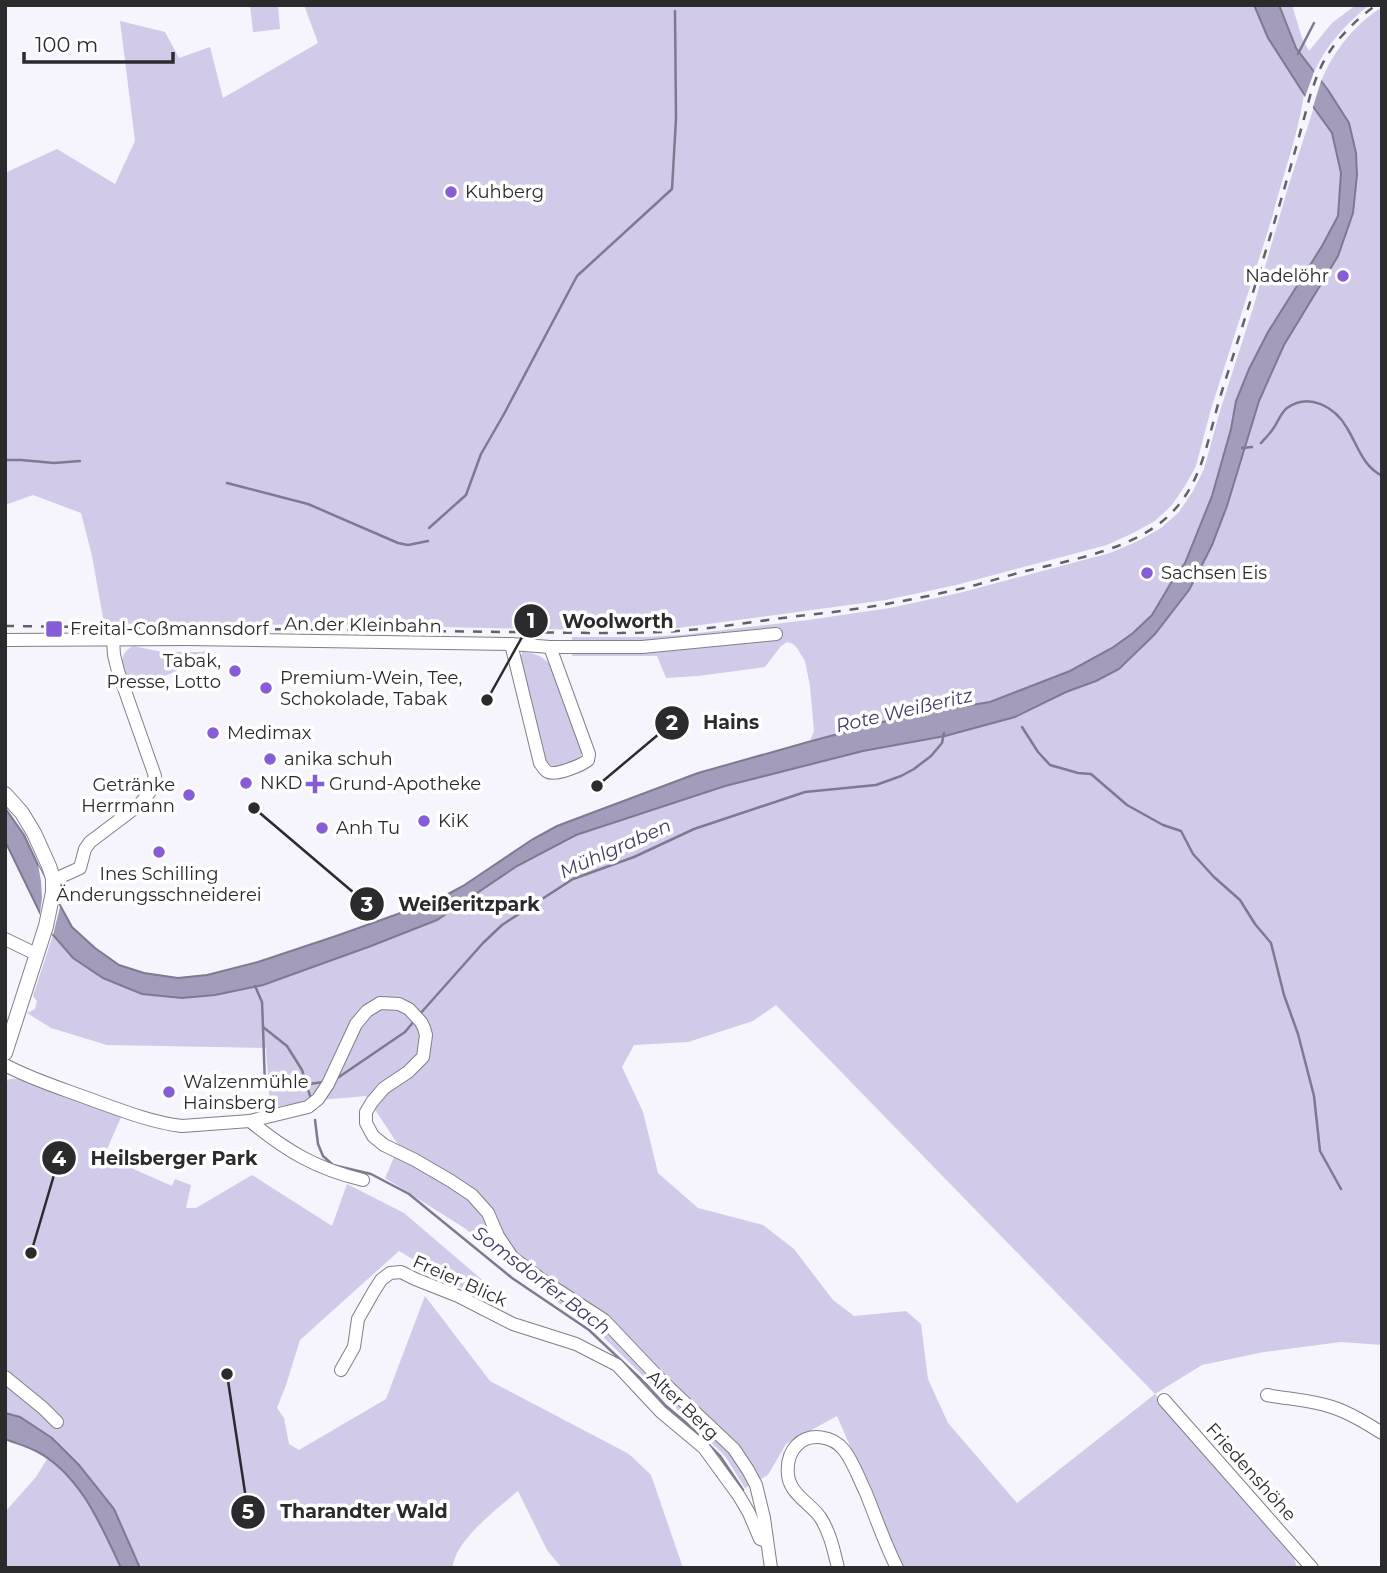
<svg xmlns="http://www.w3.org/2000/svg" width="1387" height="1573" font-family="Montserrat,sans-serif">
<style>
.green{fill:#d1cae9;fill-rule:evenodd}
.water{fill:#a39cba;stroke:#7f7a90;stroke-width:2}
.pier{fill:#f6f4fc}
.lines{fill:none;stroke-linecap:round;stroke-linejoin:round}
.stream{stroke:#7f7a90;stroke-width:2.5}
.minor-casing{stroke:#817f87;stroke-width:14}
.tertiary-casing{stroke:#817f87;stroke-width:16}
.minor{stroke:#fff;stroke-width:12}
.tertiary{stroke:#fff;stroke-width:14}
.rail{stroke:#626165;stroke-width:2.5;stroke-dasharray:9 9;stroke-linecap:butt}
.poi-dot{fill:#865dd7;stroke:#fff;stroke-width:2.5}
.labels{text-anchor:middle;stroke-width:7;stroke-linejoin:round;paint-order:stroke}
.poi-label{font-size:18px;fill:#2b2a2d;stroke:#fff;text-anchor:start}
.street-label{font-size:18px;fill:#2b2a2d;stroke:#fff}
.water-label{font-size:19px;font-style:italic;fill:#463a66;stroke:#fff}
.leader{fill:none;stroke:#2b2a2d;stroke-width:2.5}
.callout-dot{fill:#2b2a2d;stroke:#fff;stroke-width:2.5}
.mark-label{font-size:21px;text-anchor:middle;font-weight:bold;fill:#fff}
.callout-label{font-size:19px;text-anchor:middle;font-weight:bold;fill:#2b2a2d;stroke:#fff;stroke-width:7;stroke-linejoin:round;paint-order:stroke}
</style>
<rect width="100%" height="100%" fill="#f6f4fc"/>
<g class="green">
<polygon points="250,5 278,5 280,29 253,32"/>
<path d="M304 5H1254L1268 38 1304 94C1298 136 1282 177 1272 218L1211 409 1196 466 1185 486 1172 505 1155 521 1133 533 1107 545 956 585 886 600 678 628 583 630 354 625 143 624 104 623 92 556 81 513 33 495 5 505V173L57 149 115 184 135 141 120 21 165 32 179 58 210 47 223 98 318 43Z"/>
<path d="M1279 5H1292L1302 38 1309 51 1332 23 1356 5H1369C1347 23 1325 46 1314 73L1296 48Z"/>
<path d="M1382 7V1345L1341 1342 1264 1352 1202 1365 1155 1394 1209 1460 1294 1558 1297 1568H903L837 1416 786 1444 768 1475 745 1488 725 1456 593 1327 508 1267 466 1229 385 1178 399 1146 366 1096 309 1101 270 1108 266 1048 107 1045 51 1028 27 1013 35 1009 37 1001 33 996 53 935 73 958 103 978 142 994 263 985 371 946 437 920 517 866 576 835 725 786 863 751 945 736 1015 717 1066 692 1096 681 1119 669 1227 506 1259 401 1284 345 1338 256 1357 175 1356 153 1349 123 1321 82C1333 51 1354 25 1382 7ZM776 1005 1155 1394 1017 1503 948 1423 928 1379 921 1324 906 1311 854 1316 833 1300 794 1249 763 1225 698 1208 658 1173 643 1112 622 1067 634 1045 688 1042 753 1021Z"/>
<polygon points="1314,107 1332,133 1341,173 1338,216 1322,246 1268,332 1249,369 1236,401 1231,429 1212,496 1195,539 1185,563 1175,576 1152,615 1133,633 1112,648 1070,671 990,702 909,715 810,741 814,731 810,686 805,661 797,648 793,644 787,642 781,646 765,667 698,676 666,678 657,656 572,656 572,637 643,637 681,635 808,620 890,608 959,593 1110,553 1138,541 1161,528 1179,512 1193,491 1204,469 1220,411 1254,305 1289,184"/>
<path d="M133 646 162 652H203L205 650 206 655 204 660 132 689C126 673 113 657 133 646Z"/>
<path d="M522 652C533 653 542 655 549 664L583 751 579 759 557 767 548 764 545 759 519 655H522Z"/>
<path d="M10 1079H21L122 1115 104 1156 172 1186 175 1179 191 1185 186 1208H196L252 1175 332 1226 347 1184 404 1213 500 1295 494 1307 399 1251 300 1340 286 1385 277 1408 284 1418 289 1444 299 1450 386 1399 425 1296 490 1381 629 1454 651 1475 683 1568H562L547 1550 518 1491C499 1507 453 1542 453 1568H140L114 1509 79 1465 52 1438 20 1417 5 1413V1082Z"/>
<polygon points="47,1459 69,1476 99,1521 121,1568 8,1568 5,1563 5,1512 36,1477"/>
</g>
<g class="water">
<polygon points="1254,5 1279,5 1296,48 1328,90 1349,123 1356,153 1357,175 1353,213 1338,256 1284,345 1259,401 1227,506 1212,545 1197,575 1189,590 1155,634 1119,669 1096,681 1066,692 1015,717 945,736 863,751 725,786 576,835 517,866 437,920 371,946 263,985 215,995 182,998 142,994 103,978 73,958 53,935 40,913 5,841 5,808 24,835 38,865 72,927 95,948 119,965 144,973 178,978 207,975 258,962 336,936 437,900 463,886 533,839 557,826 698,773 808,742 909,715 990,702 1070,671 1112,648 1133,633 1152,615 1175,576 1185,563 1212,496 1231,429 1236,401 1249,369 1268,332 1322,246 1338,216 1341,173 1332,133 1304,94 1268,38"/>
<path d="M5 1413 20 1417 52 1438 79 1465 114 1509 140 1568H121C101 1525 80 1474 36 1451 26 1446 15 1443 5 1439Z"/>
</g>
<g class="pier">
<polygon points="1315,69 1322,78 1312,110 1304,100"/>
<polygon points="38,865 60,907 53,935 40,913 42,898 41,881"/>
</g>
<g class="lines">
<g class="stream">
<polyline points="1298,54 1314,23"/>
<path d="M1261 443C1266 438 1271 432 1275 426 1279 419 1281 413 1287 408 1309 392 1335 407 1347 428 1358 446 1362 465 1382 476"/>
<polyline points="1242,448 1252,447"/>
<polyline points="5,460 21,460 54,463 80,461"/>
<polyline points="227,483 308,504 398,543 408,545 428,541"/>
<polyline points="429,528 466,495 481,454 504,414 577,276 672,189 676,119 675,11"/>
<polyline points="1022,727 1038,752 1050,765 1078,773 1091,774 1127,805 1163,825 1181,831 1193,854 1214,877 1240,900 1255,924 1271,943 1284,995 1298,1034 1314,1096 1320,1151 1341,1189"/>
<polyline points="255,986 262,1002 263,1027 287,1046 302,1070 311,1099"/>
<polyline points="419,1015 483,943 502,925 573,879 634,857 694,829 805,792 876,785 901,776 914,769 931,756 942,743 944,733"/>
<polyline points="263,1027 265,1086 296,1086 323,1082"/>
<polyline points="336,1079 405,1032 415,1020"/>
<polyline points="315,1120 318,1144 323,1156 333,1165 371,1174 409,1194 512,1278 589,1330 644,1382 666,1406 684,1421 704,1440"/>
<polyline points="709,1445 720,1456 743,1490"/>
</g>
<g class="minor-casing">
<g id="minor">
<polyline points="5,640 187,639 511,644 550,647 642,647 776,634"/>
<path d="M511 644 540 763C543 767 544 770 548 772 556 776 582 765 588 760L589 754 550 647"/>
<polyline points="53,878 60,877 80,868 85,849 90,842 139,805 149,793 155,776 118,671 114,655 113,640"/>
<polyline points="5,939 36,954"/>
<path d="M5 1065C31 1079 60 1088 87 1098 118 1109 149 1122 182 1126L250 1121 308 1107 318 1099 328 1084 356 1024 367 1011 380 1003 399 1004 409 1009 421 1022 424 1028 426 1035 423 1057 408 1072 384 1088 372 1102 366 1112V1123L373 1136 384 1145 415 1160 451 1181 472 1195 488 1213 498 1236 512 1257 542 1280 604 1320 661 1380 734 1449 748 1470 756 1485 764 1518 771 1568"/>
<path d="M250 1121C286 1151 317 1169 363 1180"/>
<polyline points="341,1370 354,1347 358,1319 374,1291 381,1280 390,1273 401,1272 415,1279 458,1296 513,1324 576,1344 617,1365 661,1412 704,1448 739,1496 749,1513 760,1539 767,1541"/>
<polyline points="5,1377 43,1408 57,1422"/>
<path d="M1267 1395C1288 1399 1311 1400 1332 1407 1350 1413 1366 1423 1382 1433"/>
<polyline points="1164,1400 1312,1568"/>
<path d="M838 1568C834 1551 830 1532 820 1517 810 1503 790 1494 788 1475 787 1465 789 1453 797 1445 810 1432 833 1436 844 1450 854 1463 859 1479 866 1493 876 1518 885 1544 897 1568"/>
</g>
</g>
<g class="tertiary-casing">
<polyline id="tertiary" points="5,794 22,813 34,833 49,866 53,878 53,892 46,926 5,1053"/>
</g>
<use href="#minor" class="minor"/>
<use href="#tertiary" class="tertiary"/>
<path class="rail" d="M5 626 592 633C620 633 649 633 677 631 718 628 758 621 798 616 850 611 903 602 955 590 979 585 1002 577 1026 571 1075 559 1142 548 1176 508 1205 475 1209 431 1222 391 1253 293 1284 195 1310 96 1313 87 1316 78 1320 69 1331 44 1354 21 1376 5"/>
</g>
<g class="poi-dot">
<circle cx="451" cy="192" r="7"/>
<circle cx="1343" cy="276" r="7"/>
<circle cx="1147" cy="573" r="7"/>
<rect x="45" y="620" width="18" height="18" rx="3.5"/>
<circle cx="235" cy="671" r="7"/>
<circle cx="266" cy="688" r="7"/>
<circle cx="213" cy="733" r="7"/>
<circle cx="270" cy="759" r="7"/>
<circle cx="246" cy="783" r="7"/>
<path d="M311.5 773.5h7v7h7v7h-7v7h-7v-7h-7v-7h7z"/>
<circle cx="189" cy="795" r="7"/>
<circle cx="424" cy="821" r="7"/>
<circle cx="322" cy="828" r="7"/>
<circle cx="159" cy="852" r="7"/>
<circle cx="169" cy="1092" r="7"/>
</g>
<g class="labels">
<g class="poi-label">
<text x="465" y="198">Kuhberg</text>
<text x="1329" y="282" text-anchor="end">Nadelöhr</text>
<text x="1161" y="579">Sachsen Eis</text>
<text x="70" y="635">Freital-Coßmannsdorf</text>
<text x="221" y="667" text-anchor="end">Tabak,<tspan x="221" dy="21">Presse, Lotto</tspan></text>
<text x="280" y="684">Premium-Wein, Tee,<tspan x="280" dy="21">Schokolade, Tabak</tspan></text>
<text x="227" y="739">Medimax</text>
<text x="284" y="765">anika schuh</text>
<text x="260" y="789">NKD</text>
<text x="329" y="790">Grund-Apotheke</text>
<text x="175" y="791" text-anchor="end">Getränke<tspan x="175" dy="21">Herrmann</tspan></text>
<text x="438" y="827">KiK</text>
<text x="336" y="834">Anh Tu</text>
<text x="159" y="880" text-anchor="middle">Ines Schilling<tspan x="159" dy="21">Änderungsschneiderei</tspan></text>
<text x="183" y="1088">Walzenmühle<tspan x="183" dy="21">Hainsberg</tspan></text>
</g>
<g class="street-label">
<text transform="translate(363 625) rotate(1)" y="6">An der Kleinbahn</text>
<text transform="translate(460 1281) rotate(24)" y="6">Freier Blick</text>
<text transform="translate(683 1405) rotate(44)" y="6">Alter Berg</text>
<text transform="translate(1251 1472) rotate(48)" y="6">Friedenshöhe</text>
</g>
<g class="water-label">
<text transform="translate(904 710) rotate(-13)" y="7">Rote Weißeritz</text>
<text transform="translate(615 848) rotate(-24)" y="7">Mühlgraben</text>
<text transform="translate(542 1280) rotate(37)" y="7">Somsdorfer Bach</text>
</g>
</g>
<path class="leader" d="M487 700L531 621M597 786L672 723M254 808L367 904M31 1253L59 1158M227 1374L248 1512"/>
<g class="callout-dot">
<circle cx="487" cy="700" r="7"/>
<circle cx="597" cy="786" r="7"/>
<circle cx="254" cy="808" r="7"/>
<circle cx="31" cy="1253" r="7"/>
<circle cx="227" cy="1374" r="7"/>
<circle cx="531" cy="621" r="18"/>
<circle cx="672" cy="723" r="18"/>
<circle cx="367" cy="904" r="18"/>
<circle cx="59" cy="1158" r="18"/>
<circle cx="248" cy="1512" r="18"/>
</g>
<g class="mark-label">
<text x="531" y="628">1</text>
<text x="672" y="730">2</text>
<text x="367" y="912">3</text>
<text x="59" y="1166">4</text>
<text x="248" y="1519">5</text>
</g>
<g class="callout-label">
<text x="618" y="628">Woolworth</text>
<text x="731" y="729">Hains</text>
<text x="469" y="911">Weißeritzpark</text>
<text x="174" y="1165">Heilsberger Park</text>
<text x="364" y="1518">Tharandter Wald</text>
</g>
<rect width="1387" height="1573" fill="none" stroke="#2b2a2d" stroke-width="14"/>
<path d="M24 52v10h149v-10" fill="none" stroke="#2b2a2d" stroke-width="3.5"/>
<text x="35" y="52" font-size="21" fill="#2b2a2d" stroke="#ffffff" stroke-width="5" paint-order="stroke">100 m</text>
</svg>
